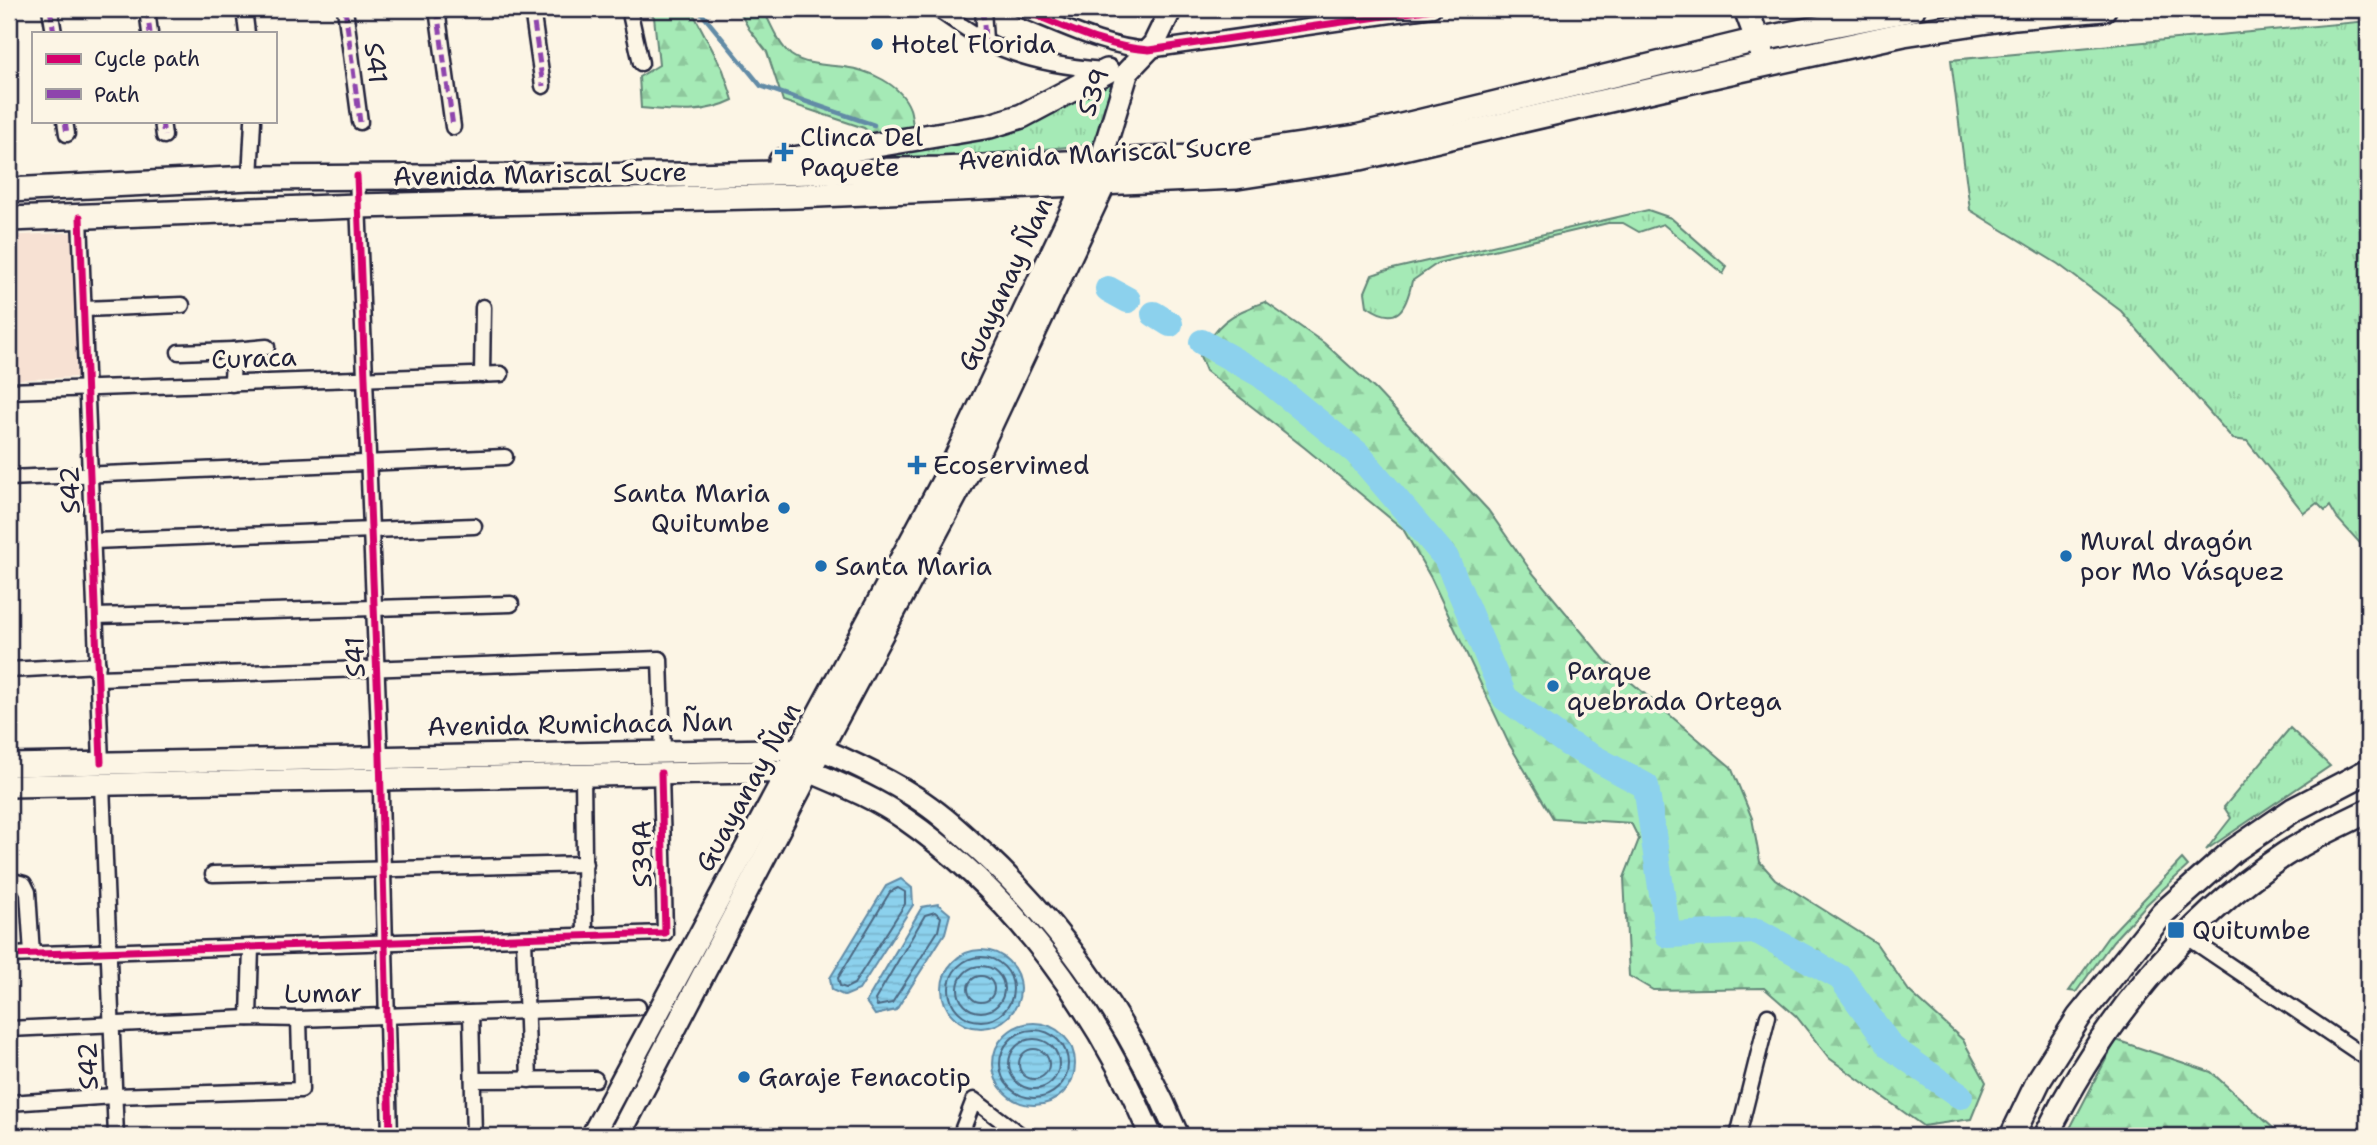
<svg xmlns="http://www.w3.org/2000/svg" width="2377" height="1145" font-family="'Shantell Sans',sans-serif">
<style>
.built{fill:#f7e1d3}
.forest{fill:url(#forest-firs);stroke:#648678;stroke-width:2}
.park{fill:url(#park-tufts);stroke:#648678;stroke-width:2}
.water{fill:url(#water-rules);stroke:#628ba6;stroke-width:2}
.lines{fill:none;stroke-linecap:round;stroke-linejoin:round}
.shore{stroke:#4c6882;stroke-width:2}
.stream{stroke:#628ba6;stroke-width:4.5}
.river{stroke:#8cd1ed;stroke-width:26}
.street-casing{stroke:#22223b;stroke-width:19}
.secondary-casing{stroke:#22223b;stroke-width:26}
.primary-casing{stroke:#22223b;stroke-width:28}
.street{stroke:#fcf5e5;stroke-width:14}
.secondary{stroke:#fcf5e5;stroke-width:21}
.primary{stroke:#fcf5e5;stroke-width:23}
.quiet{stroke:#8e44ad;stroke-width:5;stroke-dasharray:10 5;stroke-linecap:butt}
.cycleway-casing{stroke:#fcf5e5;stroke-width:11}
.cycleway{stroke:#d6006c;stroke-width:7}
.poi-dot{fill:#1f6fb2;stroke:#fcf5e5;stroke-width:2.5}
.labels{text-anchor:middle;stroke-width:7;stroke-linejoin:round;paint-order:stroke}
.poi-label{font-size:26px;fill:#22223b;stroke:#fcf5e5;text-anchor:start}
.street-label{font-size:26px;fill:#22223b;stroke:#fcf5e5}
</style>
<defs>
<pattern id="forest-firs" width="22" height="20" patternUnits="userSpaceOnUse" patternTransform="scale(1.75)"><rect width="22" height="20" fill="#a5eab6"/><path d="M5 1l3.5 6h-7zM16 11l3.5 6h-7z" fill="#8ec89d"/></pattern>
<pattern id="park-tufts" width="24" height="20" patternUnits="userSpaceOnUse" patternTransform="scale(1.75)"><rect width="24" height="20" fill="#a5eab6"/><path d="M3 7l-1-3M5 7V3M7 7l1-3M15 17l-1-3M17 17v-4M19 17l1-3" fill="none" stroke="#8ec89d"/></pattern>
<pattern id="water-rules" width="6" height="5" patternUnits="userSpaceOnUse" patternTransform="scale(1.75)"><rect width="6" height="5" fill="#8cd1ed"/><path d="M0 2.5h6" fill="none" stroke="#78b3cc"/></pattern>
</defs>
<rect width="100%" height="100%" fill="#fcf5e5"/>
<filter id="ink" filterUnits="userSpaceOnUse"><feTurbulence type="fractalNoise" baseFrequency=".0143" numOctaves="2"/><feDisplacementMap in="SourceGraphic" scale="14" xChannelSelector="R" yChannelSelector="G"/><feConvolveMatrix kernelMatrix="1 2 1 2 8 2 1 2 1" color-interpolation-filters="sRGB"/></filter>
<g filter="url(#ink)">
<polygon class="built" points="73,232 81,377 9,380 9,236"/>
<g class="forest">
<path d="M644 9H691L723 70 733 100C703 115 673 111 641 108L639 77 659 65 654 17Z"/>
<path d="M738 9H763C771 24 778 44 791 55 805 65 827 65 844 67 869 70 901 84 910 109 912 115 912 123 914 130L872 135 864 128 783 101 767 52 749 29Z"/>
<path d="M1265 302 1324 343 1376 390 1488 510 1531 571 1605 660 1731 767 1752 818 1760 862 1775 879 1876 943 1909 991 1963 1040 1986 1082 1971 1119 1923 1126 1829 1058 1796 1016 1764 988 1653 990 1629 976 1624 878 1639 839 1631 823 1553 818 1508 742 1431 578 1403 529 1305 448 1206 371 1200 356C1215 324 1231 313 1265 302Z"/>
<polygon points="2116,1040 2211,1072 2282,1136 2066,1136"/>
</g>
<g class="park">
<polygon points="2368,21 2368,552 2337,518 2330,506 2325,511 2317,503 2304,513 2247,441 2233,439 2121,311 2058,264 1970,210 1951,60"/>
<polygon points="1121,75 1092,145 861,164 863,150 932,141"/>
<path d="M1648 210 1671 218 1727 267 1723 274 1663 224 1639 232 1623 223H1608L1438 263 1412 281C1406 310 1397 327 1367 306L1365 292 1372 275 1384 271Z"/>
<polygon points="2290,728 2330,766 2206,850 2231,818 2224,807"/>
<polygon points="2182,859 2188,866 2147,904 2113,941 2076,992 2069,991 2108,937"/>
</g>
<g class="water">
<polygon points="901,879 912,888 913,905 859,990 845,996 832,990 830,978 886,886"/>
<polygon points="938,904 950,914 945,933 896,1010 875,1015 866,1002 922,907"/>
<circle cx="981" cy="989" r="39"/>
<circle cx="1034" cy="1064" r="41"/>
</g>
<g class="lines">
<g class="shore">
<polygon points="898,888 905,892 905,904 854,984 846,988 840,986 838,978 890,892"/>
<polygon points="935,912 941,917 938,931 892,1003 877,1006 875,1000 925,915"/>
<circle cx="981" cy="989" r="32"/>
<circle cx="981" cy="989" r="23"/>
<circle cx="981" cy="989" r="13"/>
<circle cx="1034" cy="1064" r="34"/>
<circle cx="1034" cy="1064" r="25"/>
<circle cx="1034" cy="1064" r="15"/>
</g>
<polyline class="stream" points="698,9 761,86 874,125"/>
<g class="river">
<polyline points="1108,289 1128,300"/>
<polyline points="1154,314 1170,324"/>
<polyline points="1202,342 1261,375 1357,453 1446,558 1505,698 1567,743 1646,786 1668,935 1757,931 1841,978 1891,1047 1960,1096"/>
</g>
<g class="street-casing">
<g id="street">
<polyline points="50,9 54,33"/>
<polyline points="147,9 150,33"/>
<polyline points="244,9 247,33"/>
<polyline points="345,9 360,122"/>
<polyline points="437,9 453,127"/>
<polyline points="532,9 543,86"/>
<polyline points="629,9 641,63"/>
<path d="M937 9C952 19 967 30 983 39 1018 60 1063 67 1104 70"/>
<polyline points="983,9 985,40"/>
<path d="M1020 9C1062 25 1103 47 1149 50L1433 9"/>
<polyline points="65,121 67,134"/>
<polyline points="162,121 164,136"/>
<polyline points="357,176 380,756 390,1136"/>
<polyline points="250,178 253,121"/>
<polyline points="80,217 101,762"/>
<polyline points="84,309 182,305"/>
<polyline points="233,350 267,347"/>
<polyline points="179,352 233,350 232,384"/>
<polyline points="482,375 483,307"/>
<polyline points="9,391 501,374"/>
<polyline points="9,478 505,457"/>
<polyline points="93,541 474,526"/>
<polyline points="96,616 511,604"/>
<polyline points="9,670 98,665"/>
<polyline points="98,678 660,659 663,751"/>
<polyline points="583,775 585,936"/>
<polyline points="102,784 116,1136"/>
<polyline points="213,874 585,864"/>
<polyline points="9,880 24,884 28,892 32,954"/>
<polyline points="2186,936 2368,1059"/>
<polyline points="524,938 529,1080"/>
<polyline points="9,955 665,933 661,773"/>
<polyline points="471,1013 474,1136"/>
<polyline points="249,1018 251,947"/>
<polyline points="9,1029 249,1018 299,1019 638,1007"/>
<polyline points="473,1080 595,1079"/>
<polyline points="9,1103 114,1096 301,1090 299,1019"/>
<polyline points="960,1136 974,1100 1022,1136"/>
<polyline points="1738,1136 1768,1016"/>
</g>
</g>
<g class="secondary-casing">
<g id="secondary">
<path d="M9 765 821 749C853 763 885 778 915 797 939 812 960 832 981 851 1067 930 1132 1028 1178 1136"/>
<path d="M9 786 809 771C842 785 875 798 905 819 1016 896 1099 1013 1151 1136"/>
<polyline points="592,1136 954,460 1085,182 1100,163 1128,71 1154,44 1171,9"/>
<polyline points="619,1136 821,749 973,464 1106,181 1102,168"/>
</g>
</g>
<g class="primary-casing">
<g id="primary">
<polyline points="1746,9 1762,52"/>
<polyline points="781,161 990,126 1022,116 1107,71"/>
<polyline points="9,190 250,178 691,175 940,169 1235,155 1356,137 1757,40 1913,9"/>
<polyline points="9,219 357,206 796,196 1237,177 1360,158 1726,73 1904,34 2015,17 2104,9"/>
<polyline points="2012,1136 2039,1080 2079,1017 2163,913 2233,851 2293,810 2368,771"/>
<path d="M2046 1136C2099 1028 2182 922 2284 855 2310 838 2340 825 2368 811"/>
</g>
</g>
<use href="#street" class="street"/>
<use href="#secondary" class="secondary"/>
<use href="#primary" class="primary"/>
<g class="quiet">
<polyline points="50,9 54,33"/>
<polyline points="147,9 150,33"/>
<polyline points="345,9 360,122"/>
<polyline points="437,9 453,127"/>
<polyline points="532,9 543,86"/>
<polyline points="983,9 985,40"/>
<polyline points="65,121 67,134"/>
<polyline points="162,121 164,136"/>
</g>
<g class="cycleway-casing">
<g id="cycleway">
<path d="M1020 9C1062 25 1103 47 1149 50L1433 9"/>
<polyline points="357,176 380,756 390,1136"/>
<polyline points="80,217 101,762"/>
<polyline points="9,955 665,933 661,773"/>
</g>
</g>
<use href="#cycleway" class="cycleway"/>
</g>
</g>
<g class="poi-dot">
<circle cx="877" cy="44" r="7"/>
<path d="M780.5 141.5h7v7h7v7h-7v7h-7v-7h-7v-7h7z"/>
<path d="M913.5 454.5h7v7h7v7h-7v7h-7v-7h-7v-7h7z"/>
<circle cx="784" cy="508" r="7"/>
<circle cx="2066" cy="556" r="7"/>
<circle cx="821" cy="566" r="7"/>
<circle cx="1553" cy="686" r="7"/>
<rect x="2167" y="921" width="18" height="18" rx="3.5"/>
<circle cx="744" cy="1077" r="7"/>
</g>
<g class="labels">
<g class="poi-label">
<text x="891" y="53">Hotel Florida</text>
<text x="800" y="146">Clinca Del<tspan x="800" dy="30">Paquete</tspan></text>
<text x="933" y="474">Ecoservimed</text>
<text x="770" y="502" text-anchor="end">Santa Maria<tspan x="770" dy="30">Quitumbe</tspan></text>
<text x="2080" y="550">Mural dragón<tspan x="2080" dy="30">por Mo Vásquez</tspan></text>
<text x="835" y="575">Santa Maria</text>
<text x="1567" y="680">Parque<tspan x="1567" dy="30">quebrada Ortega</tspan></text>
<text x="2192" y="939">Quitumbe</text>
<text x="758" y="1086">Garaje Fenacotip</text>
</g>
<g class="street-label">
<text transform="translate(376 63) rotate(83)" y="9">S41</text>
<text transform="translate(1093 92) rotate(-71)" y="9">S39</text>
<text transform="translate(1105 153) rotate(-3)" y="9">Avenida Mariscal Sucre</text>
<text transform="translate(540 174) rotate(-1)" y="9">Avenida Mariscal Sucre</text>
<text transform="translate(1005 284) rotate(-65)" y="9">Guayanay Ñan</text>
<text transform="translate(254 358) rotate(-2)" y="9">Curaca</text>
<text transform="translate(70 490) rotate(-92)" y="9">S42</text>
<text transform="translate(355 657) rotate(-92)" y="9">S41</text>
<text transform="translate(580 724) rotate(-1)" y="9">Avenida Rumichaca Ñan</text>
<text transform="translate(748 787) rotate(-61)" y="9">Guayanay Ñan</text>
<text transform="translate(642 854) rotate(-91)" y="9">S39A</text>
<text transform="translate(323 993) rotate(-1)" y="9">Lumar</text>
<text transform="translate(88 1066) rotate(-92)" y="9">S42</text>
</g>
</g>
<rect width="2377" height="1145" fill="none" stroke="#fcf5e5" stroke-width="35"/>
<rect x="18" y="18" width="2342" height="1110" fill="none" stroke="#22223b" stroke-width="2.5" filter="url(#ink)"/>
<rect x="32" y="32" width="245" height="91" fill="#fcf5e5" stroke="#a5a1a1" stroke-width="2"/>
<rect x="46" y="54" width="35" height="10" fill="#d6006c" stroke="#a5a1a1" stroke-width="2"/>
<text x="94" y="66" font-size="21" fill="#22223b">Cycle path</text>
<rect x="46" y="89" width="35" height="10" fill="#8e44ad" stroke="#a5a1a1" stroke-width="2"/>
<text x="94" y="102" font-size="21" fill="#22223b">Path</text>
</svg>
